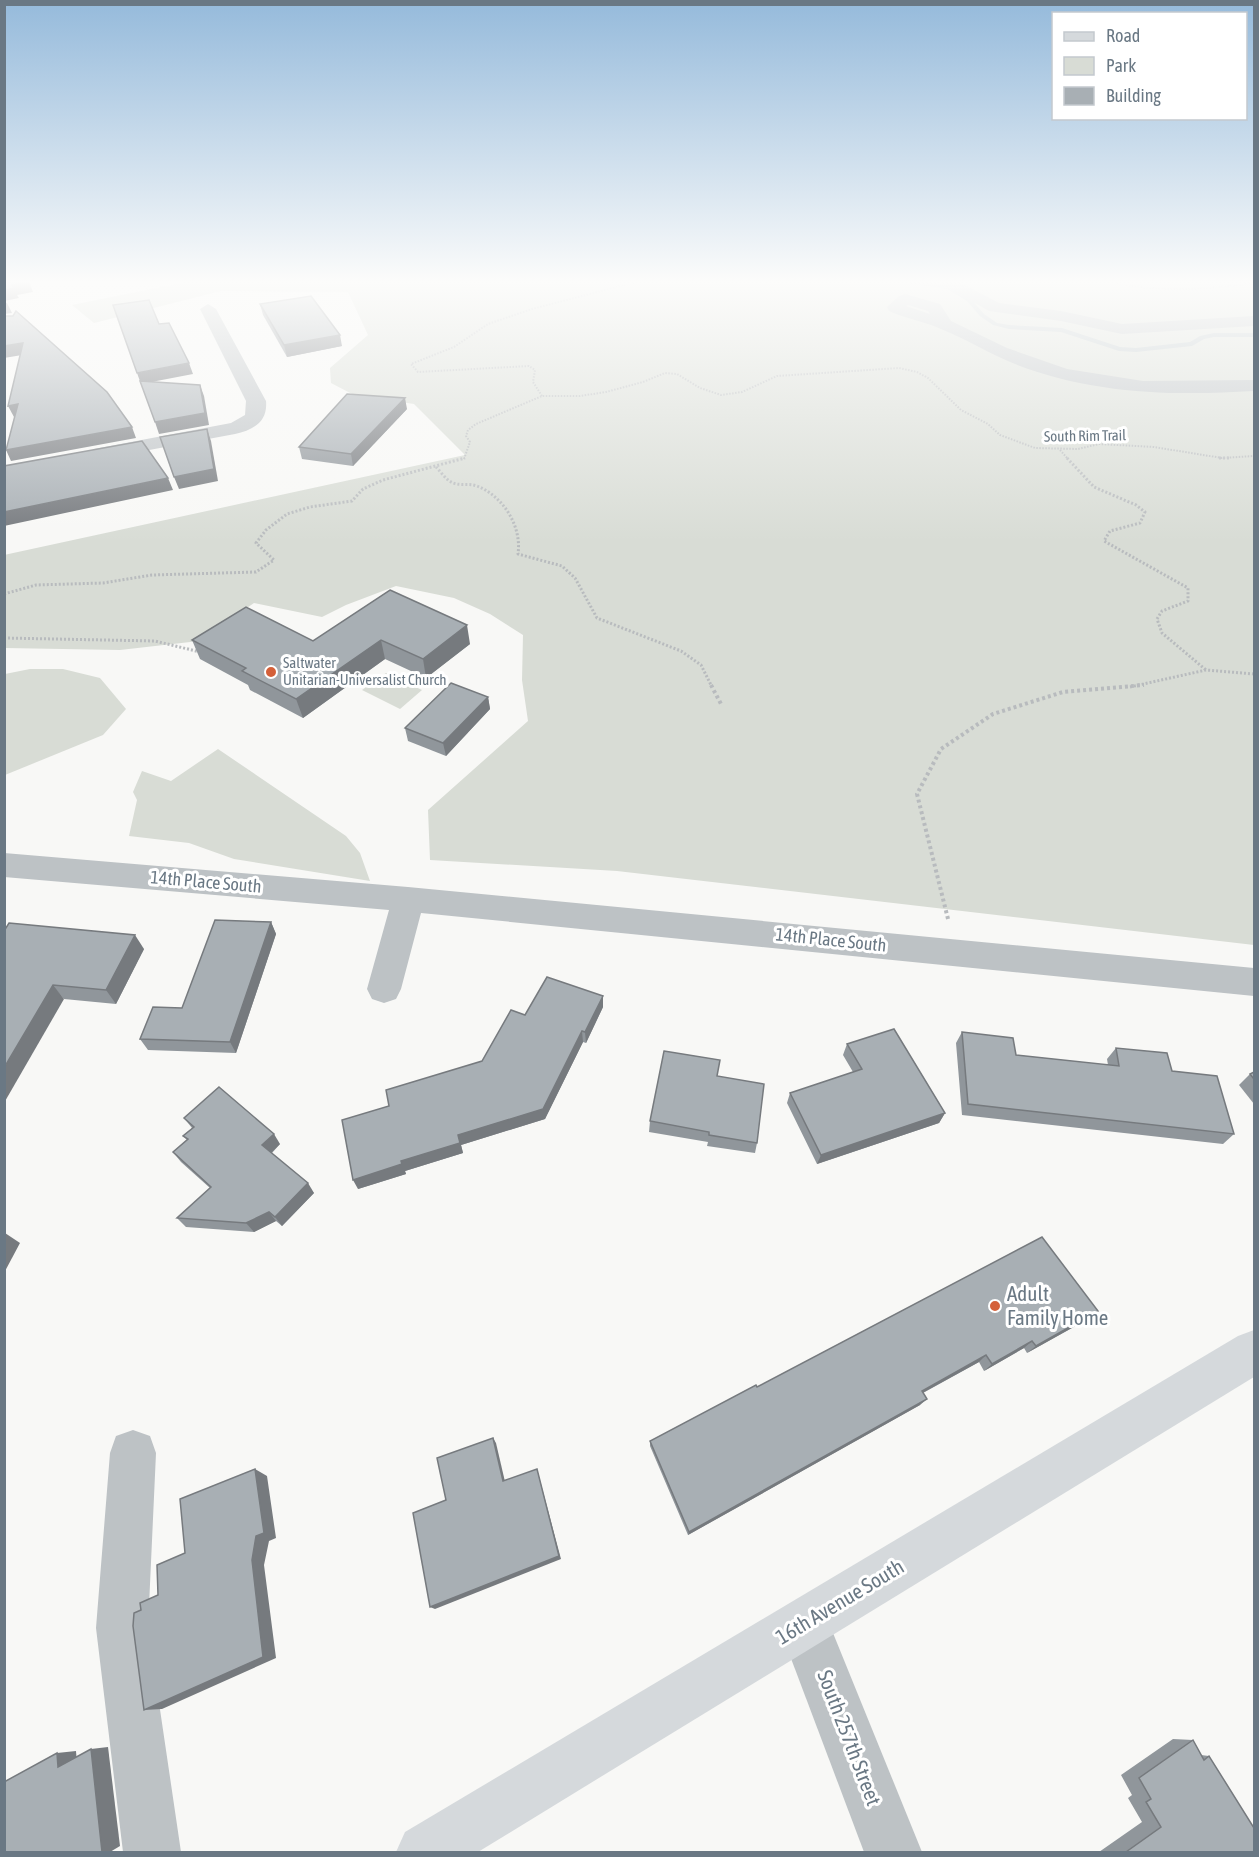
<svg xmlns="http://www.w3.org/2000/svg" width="1259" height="1857" font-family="'Asap Condensed',sans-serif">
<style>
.green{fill:#d8dcd5}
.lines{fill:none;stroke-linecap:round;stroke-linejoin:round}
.stream{fill:#b9c3c7;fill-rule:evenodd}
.path-far2{stroke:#b8bbbe;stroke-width:2;stroke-dasharray:1.5 1.5;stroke-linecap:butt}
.path-far1{stroke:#b8bbbe;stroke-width:3;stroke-dasharray:2 2;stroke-linecap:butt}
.path{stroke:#b8bbbe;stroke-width:4;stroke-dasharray:3 3;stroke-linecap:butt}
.minor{fill:#bdc2c5;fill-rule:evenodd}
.major{fill:#d5d9dc;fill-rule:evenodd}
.wall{fill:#90969b}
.shaded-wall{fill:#767a7e}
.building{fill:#a8afb4;stroke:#767a7e;stroke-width:1.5}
.poi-dot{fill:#d46039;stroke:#fff;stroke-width:2}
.labels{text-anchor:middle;stroke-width:6;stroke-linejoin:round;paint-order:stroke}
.far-street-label{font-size:15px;fill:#6a7884;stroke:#fff}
.far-poi-label{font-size:15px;fill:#6a7884;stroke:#fff;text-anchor:start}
.street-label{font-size:18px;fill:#6a7884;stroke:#fff}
.near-poi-label{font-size:21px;fill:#6a7884;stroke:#fff;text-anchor:start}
.near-street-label{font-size:21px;fill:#6a7884;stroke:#fff}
</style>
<rect width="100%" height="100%" fill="#f8f8f6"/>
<g class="green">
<polygon points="186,282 1254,282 1254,945 617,871 430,860 428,810 528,721 522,680 523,635 490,614 454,598 396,586 346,605 322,617 254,603 199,641 120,650 5,648 4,555 465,455 414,404 354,395 331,383 330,368 368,335 348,292 221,291 94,323 72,305"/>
<polygon points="30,669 63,669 100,678 126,709 103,735 5,775 5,674"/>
<polygon points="386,673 422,690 400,709 362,690"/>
<polygon points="218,749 346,836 360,853 370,881 234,859 189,843 129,836 137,800 133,792 142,771 171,781"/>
</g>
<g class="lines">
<polygon class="stream" points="899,282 929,282 951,287 971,299 984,314 997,323 1009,325 1062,328 1120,347 1136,348 1190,342 1200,336 1214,333 1254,333 1254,337 1214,337 1204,339 1192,346 1136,352 1119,351 1061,332 1009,329 993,325 980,316 967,301 947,289"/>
<g class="path-far2">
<path d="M1108 282C1158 292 1204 290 1254 283"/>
<polyline points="542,396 533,382 535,370 529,366 418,372 411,364 454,347 488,324 532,309 636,282"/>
<polyline points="1060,450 1068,459"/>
<polyline points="464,459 470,442 466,436 468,430 476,424 542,396 580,396 606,392 643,382 665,373 677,374 700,388 721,395 742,392 777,376 899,368 917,372 928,378 961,410 988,424 1000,435 1035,448 1078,449 1099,444 1154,447 1222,458 1254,456"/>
</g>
<g class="path-far1">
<polyline points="1067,458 1094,487 1136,505 1145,512 1140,523 1110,531 1104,541 1188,588 1188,601 1162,611 1157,619 1162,633 1206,670"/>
<polyline points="1219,458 1229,458"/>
<path d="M436 467C441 472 446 480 453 483 461 486 469 483 477 486 503 496 522 526 518 554L562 566 575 578 597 618 681 651 701 665 712 687"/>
<polyline points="4,594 36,585 103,583 152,575 256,572 274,560 256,543 266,530 287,514 310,507 352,501 363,489 383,480 465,458"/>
<polyline points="4,638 155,641 200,652"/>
<polyline points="1130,687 1206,670 1254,674"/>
</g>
<g class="path">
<polyline points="711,685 721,704"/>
<polyline points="948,919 917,794 941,749 993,714 1063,692 1144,685"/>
</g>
<g class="minor">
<polygon points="938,282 959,282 999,303 1061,311 1122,324 1254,316 1254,326 1122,334 1061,321 989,311"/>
<path d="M905 294 940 304 951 321 1007 348 1067 369 1143 381 1254 380V391C1174 396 1092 394 1015 364 990 354 966 339 941 329 924 321 906 319 889 311L887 307 899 296ZM908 305 928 311 930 314 906 306Z"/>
<path d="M208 304 216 309 266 401C268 422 253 430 235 434L101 459 94 457 91 453 94 449 231 423 245 415 246 401 200 309Z"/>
<polygon points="4,853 408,887 1254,968 1254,996 421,913 401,989 396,999 384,1003 372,999 367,989 389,910 4,877"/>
<polygon points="133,1430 150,1436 156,1453 148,1628 181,1852 123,1852 96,1628 110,1453 116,1436"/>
<polygon points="804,1598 822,1606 922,1852 864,1852 778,1624 786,1606"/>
</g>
<polygon class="major" points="1254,1330 1254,1377 478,1852 396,1852 405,1832 1238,1336"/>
</g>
<g class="wall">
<polygon points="260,304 342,346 287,357 263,315"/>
<polygon points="407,409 353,466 302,459 299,447"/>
<polygon points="390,590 470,644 426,678 385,659 303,718 250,690 248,685 200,659 192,640 313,641"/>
<polygon points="488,697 490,709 446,756 408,741 405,728"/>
<polygon points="271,922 276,934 236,1053 148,1050 140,1039 182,1008"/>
<polygon points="4,931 144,949 116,1004 64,999"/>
<polygon points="603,1007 586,1043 583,1042 545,1119 461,1145 463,1153 405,1171 406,1174 358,1189 389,1106 482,1061 525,1015"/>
<polygon points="962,1032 1016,1055 1108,1065 1107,1059 1116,1048 1172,1071 1234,1134 1223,1144 962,1115 956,1043"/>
<polygon points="847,1044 945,1113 939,1123 817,1164 787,1103 790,1093 853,1072 843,1055"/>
<polygon points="1254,1072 1254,1104 1239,1085 1250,1074"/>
<polygon points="718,1076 757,1143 755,1153 707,1146 708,1142 649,1132 650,1121"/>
<polygon points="184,1118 280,1144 272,1153 314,1193 282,1226 276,1221 254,1232 186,1227 177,1218 210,1188 181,1162 173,1152 187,1140 183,1136 192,1128"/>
<polygon points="1098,1311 1088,1319 1027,1353 1024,1348 984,1371 979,1362 923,1393 920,1405 688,1535 650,1446 650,1441 757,1387"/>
<polygon points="1173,1739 1193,1740 1201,1755 1209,1756 1254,1852 1099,1852 1142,1822 1128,1798 1132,1795 1121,1775"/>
</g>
<g class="shaded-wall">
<polygon points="29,282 33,292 17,295 19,298 4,301 4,290 12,285"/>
<polygon points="4,303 7,303 12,313 4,314"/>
<polygon points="340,335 342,346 287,357 284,345"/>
<polygon points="23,343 28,354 4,358 4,346"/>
<polygon points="189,363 193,374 141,384 137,373"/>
<polygon points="200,385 204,396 209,425 159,434 155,422"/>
<polygon points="405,398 407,409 353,466 351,454"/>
<polygon points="18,404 24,416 14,417 8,406"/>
<polygon points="132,427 136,438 11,461 6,450"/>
<polygon points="207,429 211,441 218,481 179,489 174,477"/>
<polygon points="168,478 173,490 4,526 4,512"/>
<polygon points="467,625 470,644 426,678 423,659"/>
<polygon points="381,640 385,659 303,718 296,699"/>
<polygon points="488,697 490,709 446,756 443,743"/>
<polygon points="271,922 276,934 236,1053 230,1042"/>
<polygon points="135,935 144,949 116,1004 106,990"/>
<polygon points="53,985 64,999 4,1103 4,1068"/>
<polygon points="603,996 603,1007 586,1043 585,1032"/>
<polygon points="582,1031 583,1042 545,1119 461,1145 463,1153 405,1171 406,1174 358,1189 353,1180 401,1161 458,1135"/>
<polygon points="945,1113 939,1123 817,1164 821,1155"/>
<polygon points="274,1134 280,1144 269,1155 262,1145"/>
<polygon points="308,1183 314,1193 282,1226 275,1217"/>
<polygon points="269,1212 276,1221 254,1232 246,1223"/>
<polygon points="5,1233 20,1243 4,1273 4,1234"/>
<polygon points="1098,1311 1088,1319 1027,1353 1036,1346"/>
<polygon points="1032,1341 1024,1348 984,1371 992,1364"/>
<polygon points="986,1355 979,1362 915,1397 922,1391"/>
<polygon points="927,1399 920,1405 688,1535 689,1532"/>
<polygon points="493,1438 496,1443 506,1486 503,1481"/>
<polygon points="255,1469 267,1476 276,1538 269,1541 264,1565 276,1658 162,1709 144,1710 252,1560"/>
<polygon points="537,1469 561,1559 435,1609 430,1607"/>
<polygon points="108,1747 120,1846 110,1852 101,1852 91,1749"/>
<polygon points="76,1751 77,1764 58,1767 57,1753"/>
</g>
<g class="building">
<polygon points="4,282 27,282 12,285 14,288 4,290"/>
<polygon points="311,296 340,335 284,345 260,304"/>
<polygon points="149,300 159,324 169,323 189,363 137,373 113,305"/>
<polygon points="16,311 107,392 132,427 6,450 18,404 8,406 23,343 4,346 4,316 13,316"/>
<polygon points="140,381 200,385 205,413 155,422"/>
<polygon points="347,394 405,398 351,454 299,447"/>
<polygon points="207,429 214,469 174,477 160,437"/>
<polygon points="142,441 168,478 4,512 4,466"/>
<polygon points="390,590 467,625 423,659 381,640 296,699 242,671 246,668 192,640 246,607 313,641"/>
<polygon points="451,683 488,697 443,743 405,728"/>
<polygon points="215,920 271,922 230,1042 140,1039 153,1007 182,1008"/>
<polygon points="9,923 135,935 106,990 53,985 4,1068 4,931"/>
<polygon points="547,977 603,996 585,1032 582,1031 543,1109 458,1135 460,1143 401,1161 402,1164 353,1180 342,1120 389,1106 386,1090 482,1061 511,1010 525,1015"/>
<polygon points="894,1029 945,1113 821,1155 790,1093 862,1069 847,1044"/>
<polygon points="962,1032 1013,1038 1016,1055 1119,1066 1116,1048 1167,1053 1172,1071 1217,1076 1234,1134 968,1104"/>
<polygon points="664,1051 720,1060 717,1076 764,1084 757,1143 709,1135 709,1132 650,1121"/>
<polygon points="1254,1072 1254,1079 1250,1074"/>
<polygon points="219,1087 274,1134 262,1145 308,1183 275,1217 269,1212 246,1223 177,1218 211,1187 173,1152 188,1139 183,1136 194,1127 184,1118"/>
<polygon points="1042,1237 1098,1311 1036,1346 1032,1341 992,1364 986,1355 922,1391 927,1399 689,1532 650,1441 756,1385 757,1387"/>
<polygon points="493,1438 503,1481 537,1469 559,1556 430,1607 413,1513 446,1500 437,1458"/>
<polygon points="255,1469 264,1533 256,1536 252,1560 263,1657 144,1710 133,1626 134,1613 141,1610 140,1603 158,1595 157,1565 185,1553 180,1499"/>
<polygon points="1193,1740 1204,1760 1209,1756 1254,1828 1254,1852 1126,1852 1161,1827 1146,1802 1151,1799 1139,1778"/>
<polygon points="91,1749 102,1852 4,1852 4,1782 57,1753 58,1767"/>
</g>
<linearGradient id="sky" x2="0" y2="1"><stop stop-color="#95badb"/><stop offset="0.52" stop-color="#fcfcfb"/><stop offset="1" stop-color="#fcfcfb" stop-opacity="0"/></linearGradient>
<rect width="1259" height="542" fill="url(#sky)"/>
<g class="poi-dot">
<circle cx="271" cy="672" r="6"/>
<circle cx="995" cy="1306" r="6"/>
</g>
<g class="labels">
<g class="far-street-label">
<text transform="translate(1085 436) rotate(-1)" y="5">South Rim Trail</text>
</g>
<g class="far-poi-label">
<text x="283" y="668">Saltwater<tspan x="283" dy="17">Unitarian-Universalist Church</tspan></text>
</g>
<g class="street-label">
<text transform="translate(206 882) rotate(5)" y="6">14th Place South</text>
<text transform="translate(831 940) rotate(6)" y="6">14th Place South</text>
</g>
<g class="near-poi-label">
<text x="1007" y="1301">Adult<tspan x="1007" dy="24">Family Home</tspan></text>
</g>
<g class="near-street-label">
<text transform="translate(840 1602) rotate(-31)" y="7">16th Avenue South</text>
<text transform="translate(849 1738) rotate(69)" y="7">South 257th Street</text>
</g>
</g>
<rect width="1259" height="1857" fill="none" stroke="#6a7884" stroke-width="12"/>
<rect x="1052" y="12" width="195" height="108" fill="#ffffff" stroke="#c3c9ce" stroke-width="1.5"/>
<rect x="1064" y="32" width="30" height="9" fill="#d5d9dc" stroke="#c3c9ce" stroke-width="1.5"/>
<text x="1106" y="42" font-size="18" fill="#6a7884">Road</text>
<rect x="1064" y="57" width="30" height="18" fill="#d8dcd5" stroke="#c3c9ce" stroke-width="1.5"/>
<text x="1106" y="72" font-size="18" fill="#6a7884">Park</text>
<rect x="1064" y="87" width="30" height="18" fill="#a8afb4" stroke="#c3c9ce" stroke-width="1.5"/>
<text x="1106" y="102" font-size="18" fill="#6a7884">Building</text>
</svg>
